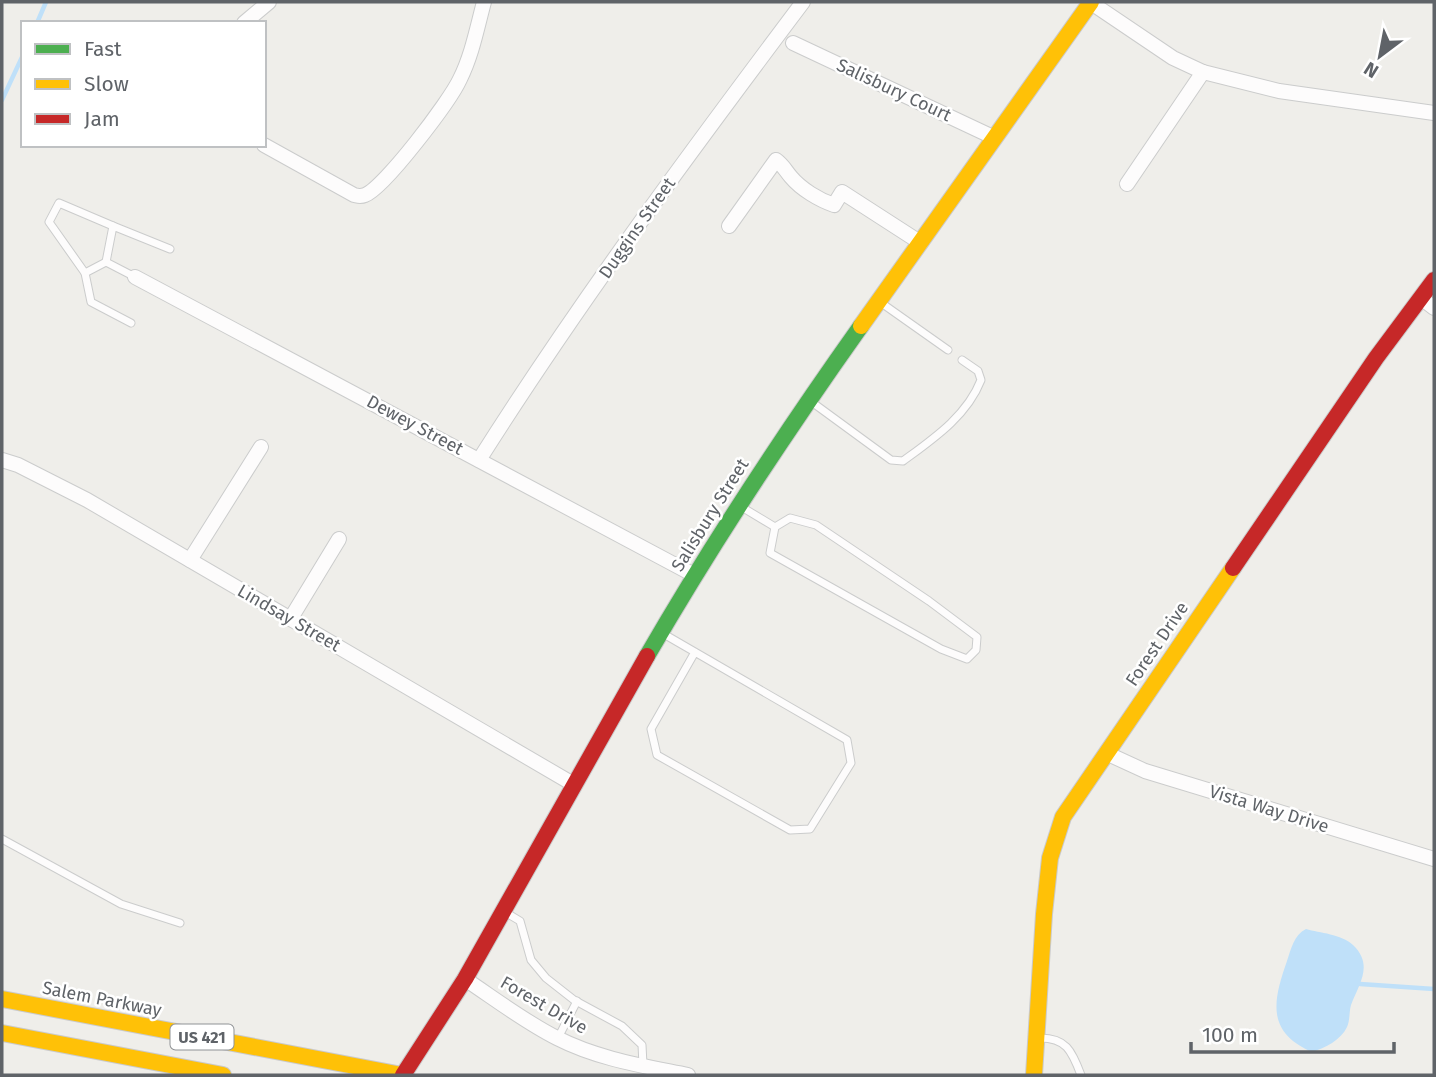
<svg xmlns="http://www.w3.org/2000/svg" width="1436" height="1077" font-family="'Fira Sans',sans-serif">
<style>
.water{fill:#bfe0f9}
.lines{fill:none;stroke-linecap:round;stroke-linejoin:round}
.stream{stroke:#bfe0f9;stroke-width:4.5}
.lane-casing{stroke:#cbcccc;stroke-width:9}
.street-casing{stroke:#cbcccc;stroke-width:16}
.fast-casing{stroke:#cacacb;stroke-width:18}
.slow-casing{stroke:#cacacb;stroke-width:18}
.jam-casing{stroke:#cacacb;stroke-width:18}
.lane{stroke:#fdfcfc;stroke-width:7}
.street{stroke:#fdfcfc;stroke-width:14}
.fast{stroke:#4caf50;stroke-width:16}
.slow{stroke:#ffc107;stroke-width:16}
.jam{stroke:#c62828;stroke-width:16}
.labels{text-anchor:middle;stroke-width:5;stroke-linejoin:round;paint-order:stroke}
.shield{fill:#fff;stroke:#8f9295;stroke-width:2}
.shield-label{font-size:16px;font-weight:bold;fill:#5f6368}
.street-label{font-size:18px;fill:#5f6368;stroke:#fff}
</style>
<rect width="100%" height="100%" fill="#efeeea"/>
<path class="water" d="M1306 929C1320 933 1341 934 1353 945 1374 965 1359 984 1351 1005 1349 1012 1350 1021 1347 1027 1341 1040 1325 1048 1312 1052 1266 1032 1273 1001 1287 961 1291 949 1294 935 1306 929Z"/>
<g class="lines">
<g class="stream">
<polyline points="37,23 46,2"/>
<polyline points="2,100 23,55"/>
<polyline points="1360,984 1434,989"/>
</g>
<g class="lane-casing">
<g id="lane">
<polyline points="106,262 113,226 170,249"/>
<polyline points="85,273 49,222 59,203 113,226"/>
<polyline points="880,302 948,350"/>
<polyline points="131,323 91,302 85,273 106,262 135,277"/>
<path d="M809 400 891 460 903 461C933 439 967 416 981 380L978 371 962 360"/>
<polyline points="740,506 775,527 790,518 816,525 929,601 977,637 976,650 967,659 941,649 770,553 775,527"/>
<polyline points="662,633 847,740 851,763 810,829 790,830 657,755 651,729 695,652"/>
<polyline points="2,839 121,904 180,923"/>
<polyline points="505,912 520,921 531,960 546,978 574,1000 622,1026 642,1045 643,1065"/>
<polyline points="558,1038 577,1001"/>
<path d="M1038 1038C1066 1037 1072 1051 1081 1075"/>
</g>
</g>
<g class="street-casing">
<g id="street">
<polyline points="1090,2 1173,58 1203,72 1279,91 1434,113"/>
<polyline points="244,23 269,2"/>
<polyline points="793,43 995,138"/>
<path d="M264 145 354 195C359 196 360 197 365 195 384 188 450 101 460 79 472 55 477 28 484 2"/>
<polyline points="1127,184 1203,72"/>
<path d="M729 226 776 160C783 165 785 170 791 177 801 189 819 200 834 205L842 192 921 243"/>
<polyline points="135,277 694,575"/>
<polyline points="1421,298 1434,308"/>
<polyline points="2,460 18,465 87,500 573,784"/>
<path d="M479 460C579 302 691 151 803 2"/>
<polyline points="190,560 261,447"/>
<polyline points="291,618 339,539"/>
<polyline points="1106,753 1145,771 1434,859"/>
<path d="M465 979C495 999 525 1022 557 1038 598 1059 644 1066 688 1075"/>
</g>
</g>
<g class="fast-casing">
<path id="fast" d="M647 656C713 542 785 433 861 326"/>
</g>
<g class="slow-casing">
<g id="slow">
<polyline points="861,326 1091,2"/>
<polyline points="2,999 402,1075"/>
<polyline points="2,1033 223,1075"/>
<polyline points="1034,1075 1044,914 1050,858 1063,817 1233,568"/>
</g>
</g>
<g class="jam-casing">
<g id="jam">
<polyline points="1233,568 1376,358 1434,280"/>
<polyline points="403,1075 465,979 647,656"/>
</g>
</g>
<use href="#lane" class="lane"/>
<use href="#street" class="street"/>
<use href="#fast" class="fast"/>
<use href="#slow" class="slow"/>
<use href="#jam" class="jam"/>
</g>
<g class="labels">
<rect class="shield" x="170.5" y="1024.5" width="63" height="25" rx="5"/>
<g class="shield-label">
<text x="202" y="1043">US 421</text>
</g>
<g class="street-label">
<text transform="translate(894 90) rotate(25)" y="6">Salisbury Court</text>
<text transform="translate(637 228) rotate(-55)" y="6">Duggins Street</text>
<text transform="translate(415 425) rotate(28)" y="6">Dewey Street</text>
<text transform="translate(710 515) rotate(-58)" y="6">Salisbury Street</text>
<text transform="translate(289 618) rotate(30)" y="6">Lindsay Street</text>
<text transform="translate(1157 644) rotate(-56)" y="6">Forest Drive</text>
<text transform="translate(1269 809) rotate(17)" y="6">Vista Way Drive</text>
<text transform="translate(102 999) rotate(11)" y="6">Salem Parkway</text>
<text transform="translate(544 1005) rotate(30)" y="6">Forest Drive</text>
</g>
</g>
<rect width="1436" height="1077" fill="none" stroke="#5f6368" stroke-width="7"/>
<rect x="21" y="21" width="245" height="126" fill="#ffffff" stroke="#bfc1c3" stroke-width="2"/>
<rect x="35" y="44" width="35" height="10" fill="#4caf50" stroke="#bfc1c3" stroke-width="2"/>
<text x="84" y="56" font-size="21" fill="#5f6368">Fast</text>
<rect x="35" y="79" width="35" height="10" fill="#ffc107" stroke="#bfc1c3" stroke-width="2"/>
<text x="84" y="91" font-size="21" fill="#5f6368">Slow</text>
<rect x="35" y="114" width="35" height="10" fill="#c62828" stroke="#bfc1c3" stroke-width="2"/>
<text x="84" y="126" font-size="21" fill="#5f6368">Jam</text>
<g transform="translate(1380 56) rotate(212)" stroke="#ffffff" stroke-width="5" paint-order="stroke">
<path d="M0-5L12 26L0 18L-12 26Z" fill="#5f6368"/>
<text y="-10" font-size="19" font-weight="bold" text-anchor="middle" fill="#5f6368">N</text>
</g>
<path d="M1191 1042v10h203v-10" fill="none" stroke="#5f6368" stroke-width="3.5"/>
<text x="1202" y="1042" font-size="21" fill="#5f6368" stroke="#ffffff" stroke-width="5" paint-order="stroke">100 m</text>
</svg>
